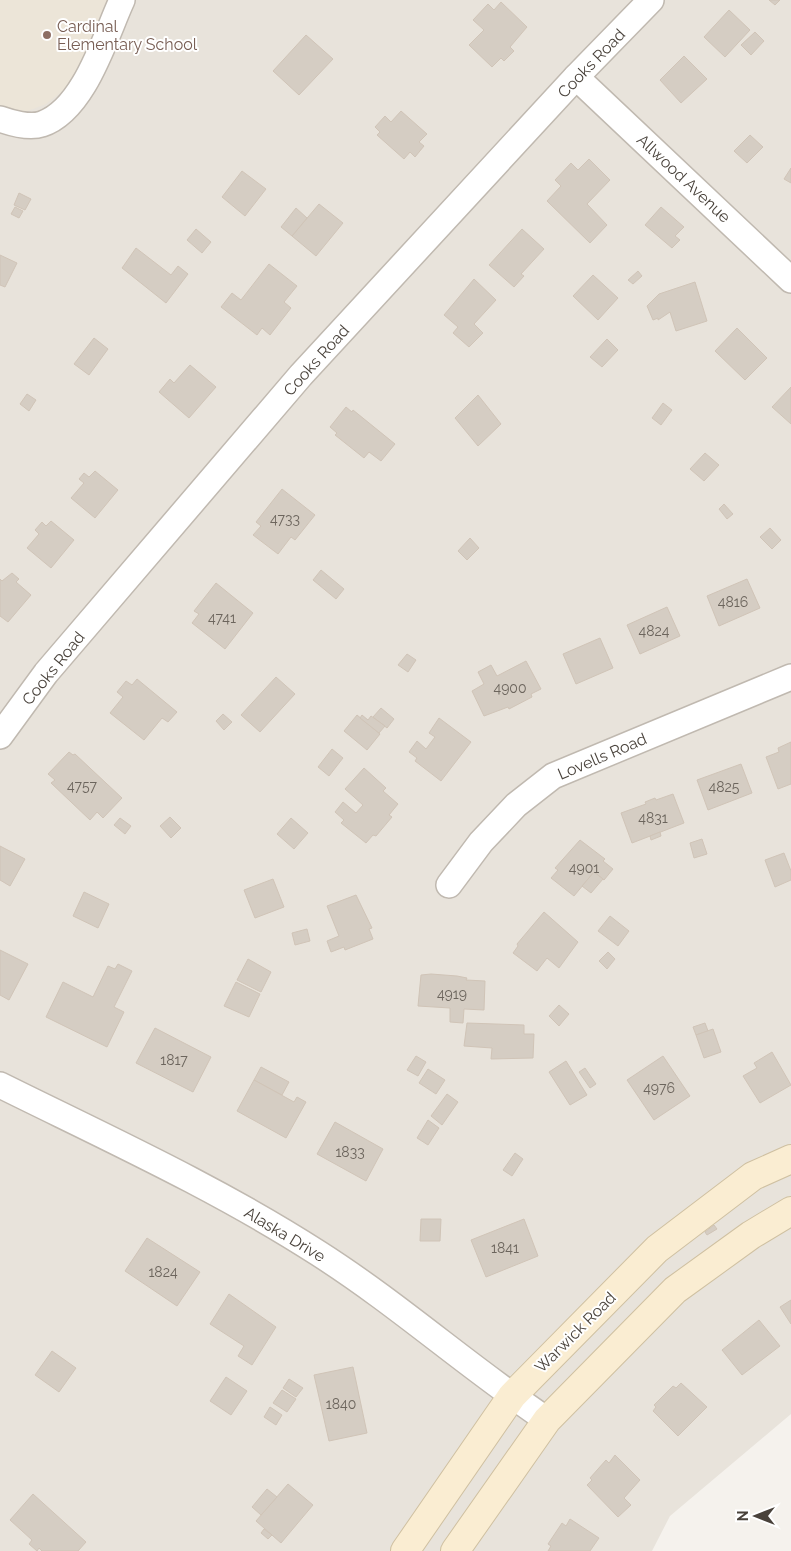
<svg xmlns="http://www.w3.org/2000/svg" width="791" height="1551" font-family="Raleway,sans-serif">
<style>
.residential{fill:#e8e3db}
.education{fill:#ece5d8}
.building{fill:#d5cdc3;stroke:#d0c4b7}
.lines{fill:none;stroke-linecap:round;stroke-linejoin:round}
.street-casing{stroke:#c0b9b0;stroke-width:28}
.secondary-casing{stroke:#cfc0a1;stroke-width:30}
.street{stroke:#fff;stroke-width:25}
.secondary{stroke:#faedd2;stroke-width:28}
.education-dot{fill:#8d6e63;stroke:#fff;stroke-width:2}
.labels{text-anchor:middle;stroke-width:4;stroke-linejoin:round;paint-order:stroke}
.number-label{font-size:14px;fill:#6c655d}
.education-label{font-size:16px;fill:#785e54;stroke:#fff;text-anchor:start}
.street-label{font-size:16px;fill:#49423b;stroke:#fff}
</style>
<rect width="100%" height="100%" fill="#f5f2ed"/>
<polygon class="residential" points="0,0 791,0 791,1414 670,1516 652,1551 0,1551"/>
<polygon class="education" points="0,0 110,0 79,70 65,89 46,104 25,112 0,106"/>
<g class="building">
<polygon points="769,0 780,0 775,5"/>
<polygon points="501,2 527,27 510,47 514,51 504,61 501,58 492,67 469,45 484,30 473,20 488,4 494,10"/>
<polygon points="729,10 750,30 725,57 704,37"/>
<polygon points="755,32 764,41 751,55 741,45"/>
<polygon points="306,35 333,59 299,95 273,71"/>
<polygon points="684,56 707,79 681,103 660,80"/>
<polygon points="401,111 427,134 419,142 424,146 415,157 410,152 404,159 377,135 380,132 375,127 385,116 391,122"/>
<polygon points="750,135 763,147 747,163 734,151"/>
<polygon points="589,159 610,180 587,204 607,225 590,243 547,201 561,186 555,180 571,163 578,170"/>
<polygon points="791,168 791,183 784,179"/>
<polygon points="242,171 266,189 245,216 222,197"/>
<polygon points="19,193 31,199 25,210 14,205"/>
<polygon points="319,204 343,223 316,256 292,236"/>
<polygon points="15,207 23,211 19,218 11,214"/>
<polygon points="661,207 684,227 675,236 680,240 672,248 645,225"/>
<polygon points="296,208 307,218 292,236 281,227"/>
<polygon points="196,229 211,242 202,253 187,240"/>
<polygon points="522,229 544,249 521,274 524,276 514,287 489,265"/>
<polygon points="136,248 171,275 178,266 188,274 166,303 122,268"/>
<polygon points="0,255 17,263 5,287 0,285"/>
<polygon points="269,264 297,286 284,302 291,308 270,335 262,328 257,335 221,307 232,293 241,300"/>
<polygon points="638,271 642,276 633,284 628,280"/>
<polygon points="593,275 618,298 598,320 573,296"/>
<polygon points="474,279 496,300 474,324 483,333 469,347 453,333 458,327 444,315"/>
<polygon points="695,282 707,321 676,331 670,312 658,320 658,318 653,320 647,306 659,294"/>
<polygon points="737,328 767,358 745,380 715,351"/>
<polygon points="94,338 108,349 89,375 74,364"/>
<polygon points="607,339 618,350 602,367 590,357"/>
<polygon points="190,365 216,387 189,418 159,392 170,379 174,383"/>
<polygon points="791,387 791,424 772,407"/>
<polygon points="27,394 36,400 29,411 20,404"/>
<polygon points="478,395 501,424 478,446 455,418"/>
<polygon points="663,403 672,410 661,425 652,418"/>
<polygon points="346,407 352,412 353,410 395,444 381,461 369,452 364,458 335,435 337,433 330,427"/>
<polygon points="705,453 719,465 704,481 690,469"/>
<polygon points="95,471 118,490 95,518 71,498 84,483 79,479 84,473 89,477"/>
<polygon points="282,489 315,515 295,540 291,537 278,554 253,535 261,526 256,522"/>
<polygon points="724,504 733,514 727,519 719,509"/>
<polygon points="51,521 74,540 51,568 27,548 39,534 35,530 42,522 46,526"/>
<polygon points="770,528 781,540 772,549 760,537"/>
<polygon points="470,538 479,548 467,560 458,551"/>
<polygon points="321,570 344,589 336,599 313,580"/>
<polygon points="12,573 19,579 16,582 31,595 8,622 0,616 0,579 2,581"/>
<polygon points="747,579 760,608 719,626 707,596"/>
<polygon points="216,583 253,613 225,649 192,623 199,614 194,611"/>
<polygon points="667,607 680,636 640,654 627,625"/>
<polygon points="600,638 613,668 576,684 563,654"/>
<polygon points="407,654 416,660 408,672 398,665"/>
<polygon points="526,661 541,689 531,694 532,697 509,709 508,707 484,716 472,691 484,684 478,672 491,665 497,676"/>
<polygon points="276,677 295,694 260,732 241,715"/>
<polygon points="137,679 177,712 168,722 162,718 144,740 110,713 123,697 117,692 126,681 132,685"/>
<polygon points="381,708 394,719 387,728 373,717"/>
<polygon points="223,714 232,722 224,730 216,721"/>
<polygon points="357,715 380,734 367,750 344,731"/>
<polygon points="362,715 368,720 371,716 385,726 379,733 360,718"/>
<polygon points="439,718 471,742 441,781 415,761 417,758 409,752 417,741 426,749 435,737 429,733"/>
<polygon points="791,742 791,784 778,789 766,757 779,752 778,748"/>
<polygon points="332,749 343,758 329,776 318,767"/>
<polygon points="69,752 73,755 75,754 122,798 103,818 97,812 90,820 51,783 55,780 48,774"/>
<polygon points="741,764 752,793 708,810 697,780"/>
<polygon points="364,768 386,788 383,791 398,804 389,815 392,817 376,836 373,835 366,843 341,823 344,820 335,812 343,802 356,813 363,805 345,789"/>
<polygon points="673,794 684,823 632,843 621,813 646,804 645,802 655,798 656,800"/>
<polygon points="170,817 181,828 171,838 160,826"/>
<polygon points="120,818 131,826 125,834 114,825"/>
<polygon points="291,818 308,833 294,849 277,834"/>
<polygon points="660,832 661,836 651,840 650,836"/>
<polygon points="702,839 707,854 694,858 690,843"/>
<polygon points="580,840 605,859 603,861 613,869 604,880 594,872 574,896 551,878 558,870 555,868"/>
<polygon points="0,846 25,859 10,886 0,880"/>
<polygon points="784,853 791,871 791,880 775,887 765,860"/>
<polygon points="594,872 603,879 591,893 582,886"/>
<polygon points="273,879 284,907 255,918 244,890"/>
<polygon points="84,892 109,904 98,928 73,916"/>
<polygon points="356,895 372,928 369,929 373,939 345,950 344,947 331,952 327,941 339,936 327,906"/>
<polygon points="544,912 578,942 559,968 547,958 537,971 513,953 518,946 517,944"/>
<polygon points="610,916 629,931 618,946 598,931"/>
<polygon points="307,929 310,941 295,945 292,933"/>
<polygon points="0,950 28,964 9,1000 0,995"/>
<polygon points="608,952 615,959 607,969 599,961"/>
<polygon points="248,959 271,972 261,992 237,980"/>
<polygon points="118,964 132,971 114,1007 124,1012 107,1047 46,1017 63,982 93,997 108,966 115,969"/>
<polygon points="431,974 457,976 467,978 466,980 485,981 484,1010 464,1009 463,1023 450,1022 450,1008 418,1006 421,975"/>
<polygon points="236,982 260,994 249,1017 224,1006"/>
<polygon points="559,1005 569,1014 559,1026 549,1016"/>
<polygon points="467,1023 524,1025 524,1034 534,1034 533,1058 491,1059 492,1048 464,1046"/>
<polygon points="705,1023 708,1031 696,1035 693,1027"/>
<polygon points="155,1028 211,1057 193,1092 136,1063"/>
<polygon points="713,1029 721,1052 704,1058 696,1035"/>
<polygon points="772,1052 791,1085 760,1103 743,1076 757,1068 754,1063"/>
<polygon points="416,1056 426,1062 418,1076 407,1070"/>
<polygon points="663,1056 690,1096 654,1120 627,1080"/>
<polygon points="566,1061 587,1095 570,1105 549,1072"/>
<polygon points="261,1067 289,1082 282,1095 254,1080"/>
<polygon points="585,1068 596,1084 590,1088 579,1072"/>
<polygon points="428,1069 445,1080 436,1094 419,1083"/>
<polygon points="254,1080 294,1102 297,1097 306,1102 286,1138 237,1111"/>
<polygon points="447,1094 458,1102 442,1125 431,1116"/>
<polygon points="428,1120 439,1128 428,1145 417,1138"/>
<polygon points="335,1122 383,1149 366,1181 317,1154"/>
<polygon points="515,1153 523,1159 512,1176 503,1170"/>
<polygon points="421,1219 441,1219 440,1241 420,1241"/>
<polygon points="524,1219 538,1256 486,1277 471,1240"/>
<polygon points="714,1225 717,1229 707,1235 705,1232"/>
<polygon points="147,1238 200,1272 177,1306 125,1271"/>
<polygon points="229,1294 276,1327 252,1365 238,1356 244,1346 210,1324"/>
<polygon points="791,1300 791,1324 780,1307"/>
<polygon points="759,1320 780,1346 742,1375 722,1350"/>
<polygon points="52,1351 76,1368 59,1392 35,1375"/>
<polygon points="353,1367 367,1433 329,1441 314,1375"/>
<polygon points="226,1377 247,1391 231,1415 210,1401"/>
<polygon points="289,1379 303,1388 296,1397 283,1388"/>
<polygon points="681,1383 707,1407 678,1436 653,1411 656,1407 654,1405 673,1386 676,1388"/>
<polygon points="282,1390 296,1399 287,1412 273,1403"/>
<polygon points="270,1407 282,1415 276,1425 264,1417"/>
<polygon points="615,1455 640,1480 624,1498 631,1505 618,1517 587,1485 592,1480 590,1478 606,1460 609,1463"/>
<polygon points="288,1484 313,1505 281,1543 256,1521"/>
<polygon points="267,1489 277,1497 261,1515 252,1507"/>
<polygon points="33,1494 86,1542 78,1551 42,1551 39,1548 37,1551 29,1544 32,1540 10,1520"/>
<polygon points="570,1519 599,1538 590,1551 548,1551 551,1546 548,1544 562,1523 566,1526"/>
<polygon points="264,1529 272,1535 268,1539 261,1533"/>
</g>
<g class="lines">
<g class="street-casing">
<g id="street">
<polyline points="576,77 791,280"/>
<path d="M0 119C11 123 30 128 42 124 84 110 105 37 122 0"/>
<polyline points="0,736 46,673 301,375 576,77 651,0"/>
<polyline points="449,885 481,842 516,805 553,776 791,677"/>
<path d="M0 1085C107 1138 217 1188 318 1253 398 1304 468 1367 547 1420"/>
</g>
</g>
<g class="secondary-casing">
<g id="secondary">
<polyline points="405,1551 512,1396 657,1249 753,1176 791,1159"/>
<polyline points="455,1551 547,1420 675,1290 751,1235 791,1211"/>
</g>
</g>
<use href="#street" class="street"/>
<use href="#secondary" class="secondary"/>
</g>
<circle class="education-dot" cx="47" cy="35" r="5"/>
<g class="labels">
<g class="number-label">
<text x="285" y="524">4733</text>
<text x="733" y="607">4816</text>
<text x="222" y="623">4741</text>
<text x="654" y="636">4824</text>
<text x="510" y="693">4900</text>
<text x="82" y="791">4757</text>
<text x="724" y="792">4825</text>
<text x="653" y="823">4831</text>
<text x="584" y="873">4901</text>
<text x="452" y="999">4919</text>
<text x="174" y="1065">1817</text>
<text x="659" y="1093">4976</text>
<text x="350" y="1157">1833</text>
<text x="505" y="1253">1841</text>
<text x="163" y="1277">1824</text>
<text x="341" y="1409">1840</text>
</g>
<g class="education-label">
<text x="57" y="32">Cardinal<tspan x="57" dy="18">Elementary School</tspan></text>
</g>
<g class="street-label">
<text transform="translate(591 63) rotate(-46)" y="6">Cooks Road</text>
<text transform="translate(684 178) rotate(43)" y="6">Allwood Avenue</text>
<text transform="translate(316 360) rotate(-48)" y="6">Cooks Road</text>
<text transform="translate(53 668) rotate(-51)" y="6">Cooks Road</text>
<text transform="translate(602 756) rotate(-23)" y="6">Lovells Road</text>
<text transform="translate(285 1234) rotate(31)" y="6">Alaska Drive</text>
<text transform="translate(575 1332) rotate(-45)" y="6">Warwick Road</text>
</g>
</g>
<g transform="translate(756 1516) rotate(270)" stroke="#ffffff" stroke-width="4" paint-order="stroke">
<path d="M0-4L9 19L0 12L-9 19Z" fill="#49423b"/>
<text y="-8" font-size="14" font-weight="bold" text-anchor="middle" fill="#49423b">N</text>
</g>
</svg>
